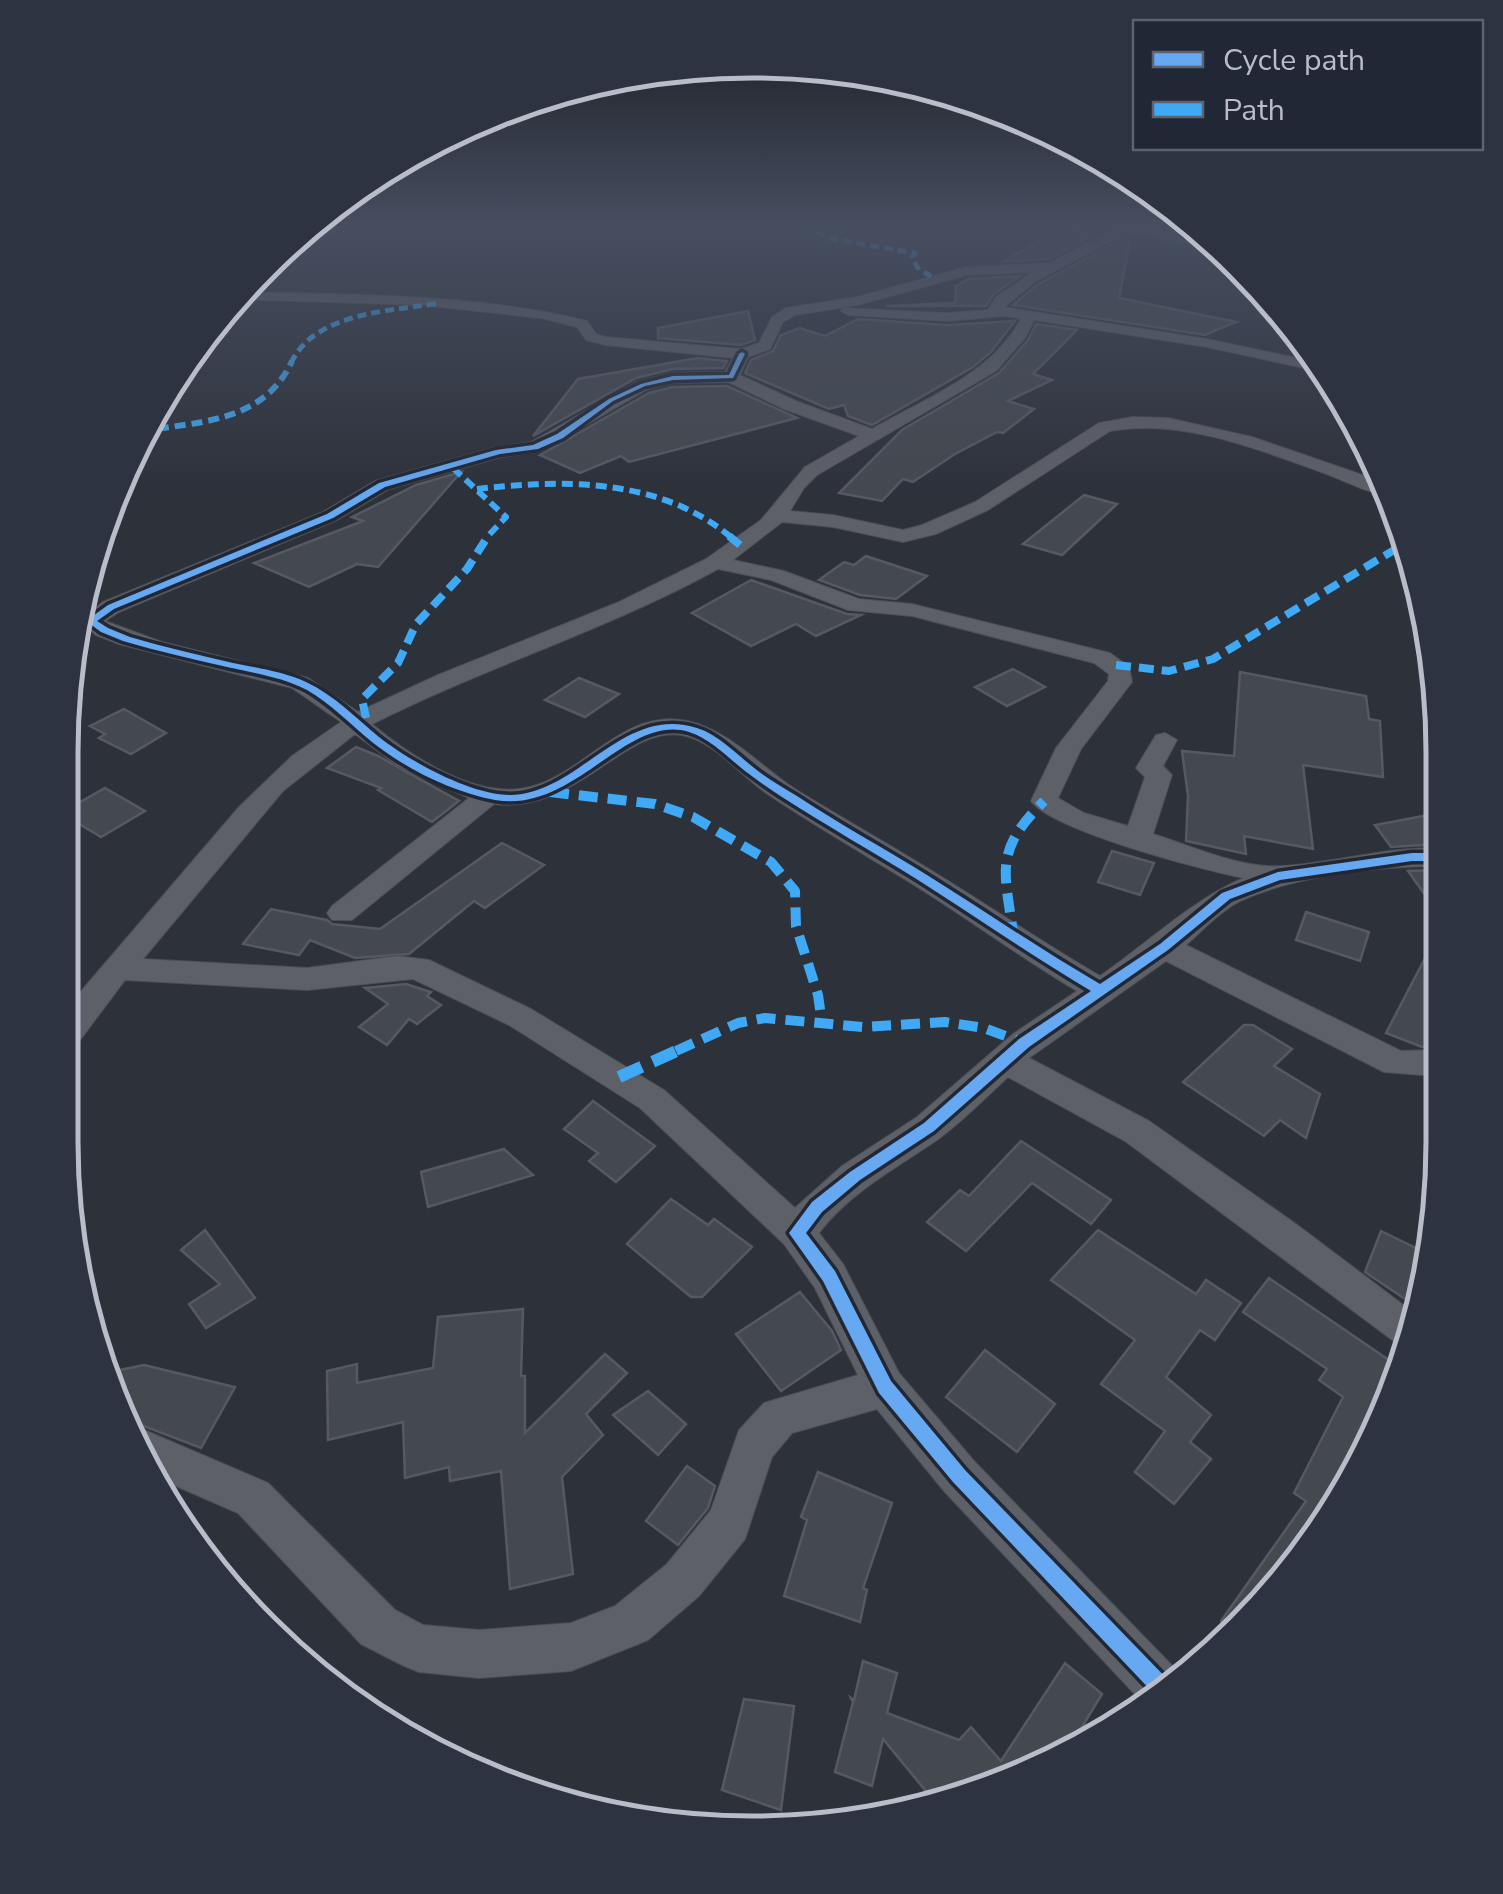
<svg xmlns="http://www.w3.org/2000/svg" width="1503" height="1894" font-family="'Nunito Sans',sans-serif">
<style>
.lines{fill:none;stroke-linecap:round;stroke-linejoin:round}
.stream{stroke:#3e4a62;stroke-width:5}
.building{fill:#44484f;stroke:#565961;stroke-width:2.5}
.minor-casing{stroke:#4b4e54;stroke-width:2}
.minor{fill:#5e6068;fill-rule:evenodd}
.quiet-far4{stroke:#3fa9f5;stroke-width:5;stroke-dasharray:9 5;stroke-linecap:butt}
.quiet-far3{stroke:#3fa9f5;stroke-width:6;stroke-dasharray:11 6;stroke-linecap:butt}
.quiet-far2{stroke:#3fa9f5;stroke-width:8;stroke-dasharray:15 8;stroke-linecap:butt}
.quiet-far1{stroke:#3fa9f5;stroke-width:10;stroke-dasharray:19 10;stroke-linecap:butt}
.quiet{stroke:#3fa9f5;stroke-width:12;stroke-dasharray:25 12;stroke-linecap:butt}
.cycleway-casing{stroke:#212734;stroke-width:7}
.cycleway{fill:#66a8f1;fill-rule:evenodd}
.rim{fill:none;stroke:#b9bdc9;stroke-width:5}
</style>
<rect width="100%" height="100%" fill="#2d313a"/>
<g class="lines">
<polyline class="stream" points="1091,225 1223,250"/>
</g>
<g class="building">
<polygon points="1068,226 1092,236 1096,234 1048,259 1001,262"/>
<polygon points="1123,239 1130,240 1119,298 1236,322 1205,335 1013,305 1038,284"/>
<polygon points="1020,276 994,294 986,306 886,306 955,303 956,286 969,279"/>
<polygon points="748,311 755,340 741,345 658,338 658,328"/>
<polygon points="858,319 947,325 1015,321 991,352 973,367 872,425 848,416 844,405 829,409 745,373 751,360 773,351 781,335 800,328 825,336"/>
<polygon points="1036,324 1077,330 1033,374 1052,380 1008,401 1034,409 1003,433 997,432 955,454 913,482 903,479 882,501 839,493 902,430 999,373 1028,340"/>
<polygon points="698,358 727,361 723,368 673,369 636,378 533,436 578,379"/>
<polygon points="727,386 797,418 629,462 621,456 580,473 540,455 649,393 673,387"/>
<polygon points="461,472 378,567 357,564 309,587 254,563 363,521 352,517 416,485"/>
<polygon points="1084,495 1117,504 1062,555 1023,544"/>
<polygon points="866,556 927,576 896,599 860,595 819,580 844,562 854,565"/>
<polygon points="751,580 847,614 861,615 816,636 796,624 751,646 692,613"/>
<polygon points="1013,669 1045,687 1007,706 975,687"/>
<polygon points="1240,672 1366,696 1369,719 1380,721 1383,777 1303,765 1313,849 1244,836 1246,854 1186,841 1188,796 1182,751 1234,756"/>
<polygon points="579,678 619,694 585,717 545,700"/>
<polygon points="124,709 166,733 131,754 99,738 105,734 90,726"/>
<polygon points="356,747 378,756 459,801 432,822 378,790 381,788 327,768"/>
<polygon points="105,788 145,811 101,837 61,813"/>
<polygon points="1439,813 1439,844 1391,847 1375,825"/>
<polygon points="502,843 544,865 485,908 474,901 409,954 355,958 310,940 299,955 243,944 271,909 327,920 332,924 380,929"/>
<polygon points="1112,851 1154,863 1140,895 1098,882"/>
<polygon points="1438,870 1437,912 1408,871"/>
<polygon points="1306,912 1369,932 1360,961 1296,940"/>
<polygon points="1437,935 1435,1023 1427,1046 1422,1047 1386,1033"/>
<polygon points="406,984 431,992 427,996 441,1005 417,1024 409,1019 387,1045 359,1027 388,1004 365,988"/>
<polygon points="1244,1025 1253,1025 1292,1049 1274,1066 1320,1094 1306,1138 1280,1120 1264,1136 1183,1082"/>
<polygon points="593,1101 655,1146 616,1182 589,1161 598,1153 564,1129"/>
<polygon points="1021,1141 1111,1200 1091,1224 1032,1183 966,1251 927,1222 960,1190 969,1196"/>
<polygon points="504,1149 533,1175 428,1207 421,1172"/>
<polygon points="671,1199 708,1225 714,1219 752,1247 702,1297 691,1297 627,1244"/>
<polygon points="205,1230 255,1298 206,1328 189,1304 220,1284 181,1250"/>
<polygon points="1098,1230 1196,1294 1206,1280 1241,1303 1215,1340 1200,1330 1166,1377 1211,1415 1190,1442 1211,1459 1174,1504 1135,1472 1165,1431 1101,1384 1135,1340 1051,1280"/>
<polygon points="1381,1231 1430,1255 1430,1277 1420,1309 1365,1272"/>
<polygon points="1269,1278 1402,1369 1390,1408 1300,1563 1236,1632 1221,1621 1306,1501 1294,1493 1343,1397 1319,1380 1327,1369 1243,1312"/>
<polygon points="800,1292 832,1331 841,1350 781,1391 736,1334"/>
<polygon points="523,1309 521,1376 525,1376 525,1433 605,1354 627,1373 586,1414 603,1435 562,1477 573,1574 510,1589 501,1471 450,1481 449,1467 405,1478 403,1422 328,1440 327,1371 357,1364 357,1383 433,1368 438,1317"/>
<polygon points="985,1350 1055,1404 1017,1452 946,1397"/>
<polygon points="144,1365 235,1387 201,1448 136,1423 127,1426 105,1373"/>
<polygon points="648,1391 686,1424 658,1455 613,1415"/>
<polygon points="687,1466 715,1486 708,1508 678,1545 646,1521"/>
<polygon points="818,1472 892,1503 863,1588 867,1590 860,1622 784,1596 807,1520 801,1517"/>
<polygon points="863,1661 897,1673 887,1713 959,1740 971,1727 1001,1761 1065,1663 1102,1694 1065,1755 939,1807 883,1739 872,1786 835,1772 853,1702 851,1698 854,1700"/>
<polygon points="744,1699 794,1706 781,1810 722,1790"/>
</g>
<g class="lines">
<g class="minor-casing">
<g id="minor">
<polygon points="329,225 344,225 267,274 258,274 286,251"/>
<path d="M1107 225H1133L1214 241 1222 249 1128 232 1036 281 1004 307 1207 339 1320 363 1327 373 1207 347 1034 320 1025 338 996 371 817 475 804 488 790 511 833 515 903 530 922 525 975 502 1099 423 1133 417 1168 418 1252 437 1386 483 1391 496C1369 494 1345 481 1324 473 1257 449 1182 418 1110 431L988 510 936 534 903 542 833 527 782 522 733 560 784 571 859 599 912 604 1110 653 1129 667 1132 682 1081 749 1058 798 1084 813 1128 826 1145 777 1136 768 1156 735 1165 733 1177 740 1163 766 1172 775 1153 834C1192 846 1241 869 1282 866 1335 863 1386 847 1439 848L1438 866C1379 866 1294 876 1240 901 1220 911 1202 931 1186 945L1401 1051 1434 1050V1076L1384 1072 1166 961 1029 1058 1149 1121 1296 1224 1418 1316 1407 1351 1125 1141 1008 1077C985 1098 962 1122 937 1140 896 1168 849 1193 819 1233L843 1264 899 1373 974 1461 1185 1679 1146 1706 944 1491 877 1409 792 1433 772 1457 745 1539 699 1596 648 1640 571 1671 479 1678 419 1672 402 1665 361 1644 238 1513 146 1473 128 1429 135 1426 268 1483 395 1610 423 1625 479 1630 571 1623 615 1606 667 1564 711 1510 739 1430 764 1403 858 1375 815 1288 784 1244 640 1108 509 1025 413 979 307 990 125 980 71 1052 60 1055V1018L83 989 239 807 292 756 341 722 292 688 119 644 96 635 80 621 103 602 323 512 375 481 493 448 531 442 637 382 673 373 725 372 733 358 605 345 586 340 577 327 541 318 422 305 229 299 236 292C353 295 473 293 587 321L596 334 606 337 741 349 759 343 772 317 786 308 857 297 966 267 1049 263 1115 229ZM1033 272 996 297 988 310 947 313 843 308 841 311 848 315 947 321 1005 316 1021 318C993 374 924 399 872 429L796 401 740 375 748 357 770 349 783 322 795 315 858 305 967 275ZM728 382 784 409 859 436 805 467 761 520 706 559 619 602 438 675 358 712 308 678 162 642 105 621 119 612 337 520 389 489 501 457 541 451 648 389 673 383ZM718 569 771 580 848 610 912 616 1094 663 1109 674 1108 681 1056 748 1031 801C1053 831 1203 870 1244 878 1196 897 1145 945 1100 976 1043 943 988 905 932 871 887 843 840 817 795 789 760 766 729 730 687 721 623 708 586 773 530 787 477 801 410 756 372 724 485 667 607 630 718 569ZM355 734 398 766 469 798 332 906 327 913 332 920H352L494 804C578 814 624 725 682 735 713 740 743 778 769 795 815 826 864 854 911 883 967 918 1020 957 1077 991L1013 1034 917 1117 842 1166 795 1208 664 1090 531 1009 429 960 397 956 307 968 143 959 283 791Z"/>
</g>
</g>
<use href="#minor" class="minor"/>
<g class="quiet-far4">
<polyline points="804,225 829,238 915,253 912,257 918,268 935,279"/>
<path d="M291 363C315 312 391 311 440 303"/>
</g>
<g class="quiet-far3">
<path d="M141 431C200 422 264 422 292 361"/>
<polyline points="453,468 506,517 486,538"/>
<path d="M477 489C565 479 661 478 732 538"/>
</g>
<g class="quiet-far2">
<polyline points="729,536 740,545"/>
<polyline points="1116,665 1169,671 1213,659 1409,541"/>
<polyline points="1439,694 1441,730"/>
<polyline points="366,718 362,699 398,663 416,624 467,569 488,536"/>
</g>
<g class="quiet-far1">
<polyline points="550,792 655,804 693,817 771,862 795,891 796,926 818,995 822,1023"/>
<path d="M1014 941C1006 872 991 854 1044 801"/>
<polyline points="676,1051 738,1023 765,1018 863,1027 945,1022 984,1028 1024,1043"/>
</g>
<polyline class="quiet" points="619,1077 681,1049"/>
<g class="cycleway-casing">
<path id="cycleway" d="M742 352 745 354 733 378 673 380 645 386 613 401 563 438 538 449 500 454 385 487 333 518 114 609 97 621 108 628 130 637C164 647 199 655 233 663 258 668 284 672 306 682 334 695 356 718 379 737 409 761 471 795 510 795 579 794 623 704 697 728 719 735 735 753 753 767 766 778 782 787 797 796 839 824 884 848 927 875 985 911 1041 950 1100 984L1160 944 1222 893 1278 872 1412 853H1438V861H1412L1280 880 1230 899 1168 950 1029 1047 934 1131 860 1180 822 1212 806 1233 835 1271 891 1381 965 1470 1173 1685 1174 1686 1158 1698 953 1482 879 1393 823 1281 789 1233 812 1202 850 1172 924 1123 1019 1039 1091 991C1032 956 976 917 918 880 873 852 827 826 782 797 769 789 757 780 745 771 727 757 711 739 689 732 626 713 574 814 495 800 452 792 406 769 372 742 350 724 331 704 307 690 282 677 253 673 227 667 192 659 157 651 123 641L101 632 86 621 108 605 327 514 379 483 496 450 533 445 557 434 609 399 641 384 673 376 729 375 739 354Z"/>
</g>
<use href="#cycleway" class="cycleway"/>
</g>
<linearGradient id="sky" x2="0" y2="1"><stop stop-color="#191b20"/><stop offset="0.46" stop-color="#464e60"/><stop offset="1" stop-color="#464e60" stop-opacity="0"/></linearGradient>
<rect width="1503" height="491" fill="url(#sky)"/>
<path d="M0 0H1503V1894H0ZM752 78H752A674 674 0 0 1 1426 752V1142A674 674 0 0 1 752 1816H752A674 674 0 0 1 78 1142V752A674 674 0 0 1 752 78Z" fill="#2d3340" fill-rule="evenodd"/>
<path class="rim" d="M752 78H752A674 674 0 0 1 1426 752V1142A674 674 0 0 1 752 1816H752A674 674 0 0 1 78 1142V752A674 674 0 0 1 752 78Z"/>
<rect x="1133" y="20" width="350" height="130" fill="#212734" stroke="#5e6370" stroke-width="2.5"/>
<rect x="1153" y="52" width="50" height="15" fill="#66a8f1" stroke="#5e6370" stroke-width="2.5"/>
<text x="1223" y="70" font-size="30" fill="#b9bdc9">Cycle path</text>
<rect x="1153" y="102" width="50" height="15" fill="#3fa9f5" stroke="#5e6370" stroke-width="2.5"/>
<text x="1223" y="120" font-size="30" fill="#b9bdc9">Path</text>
</svg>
